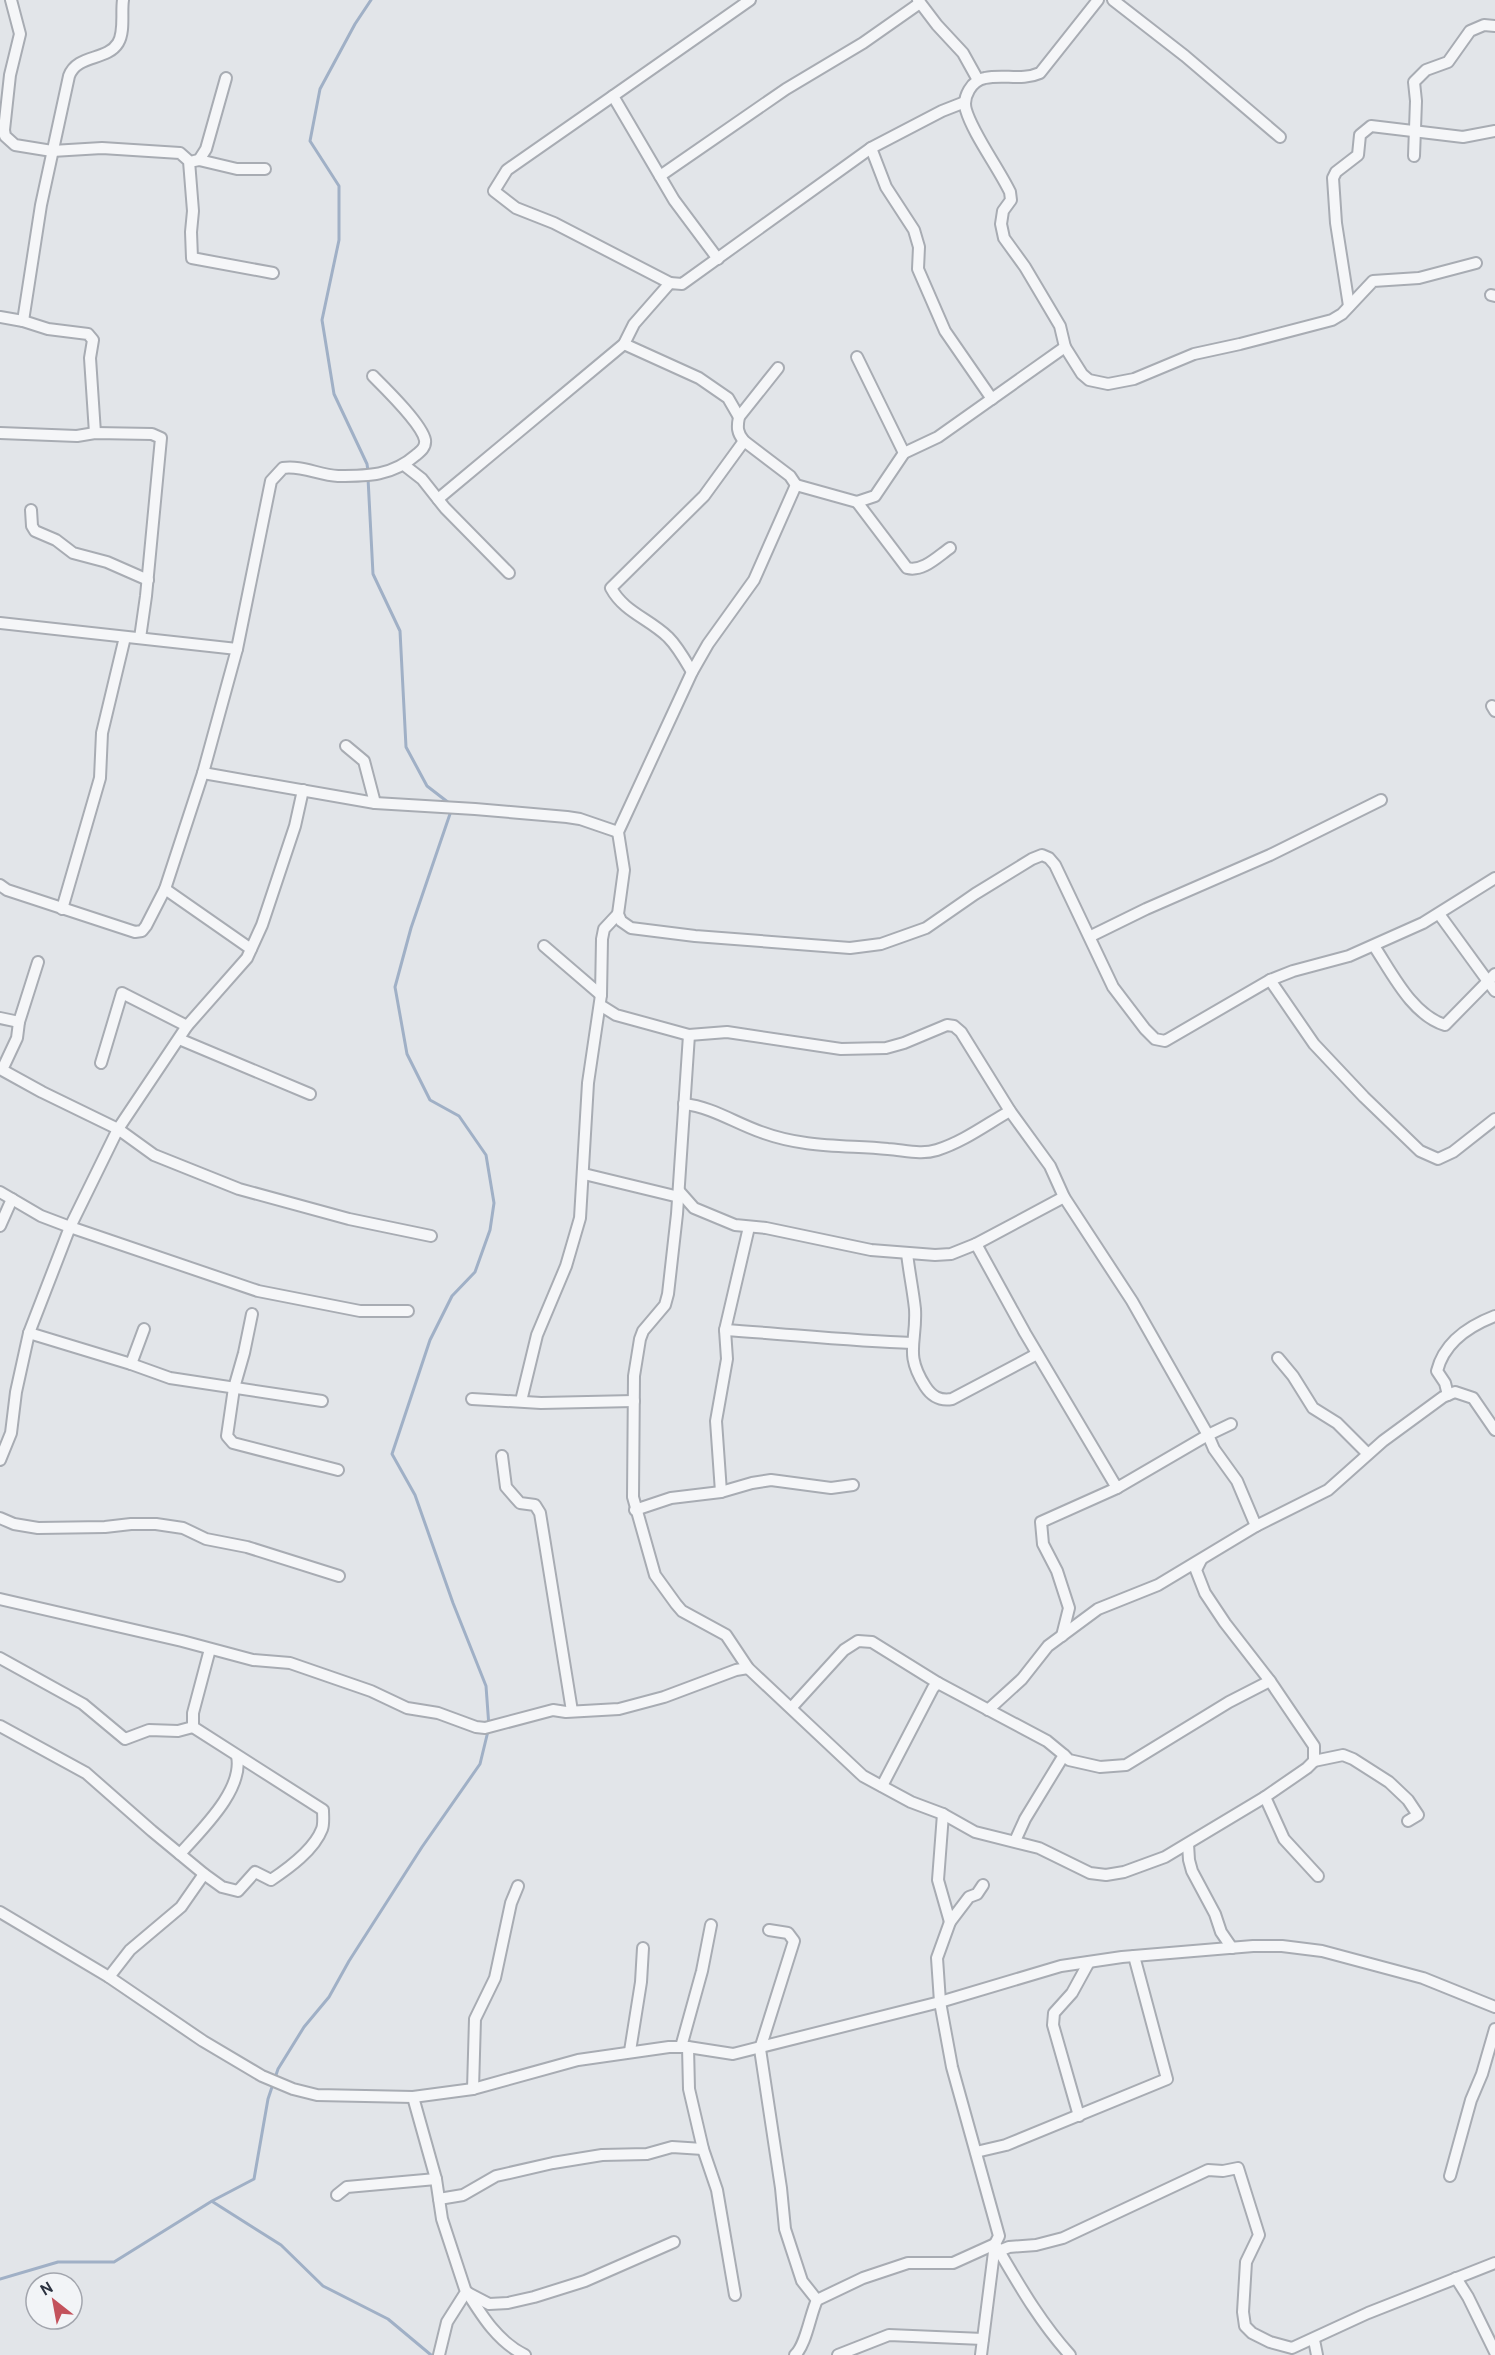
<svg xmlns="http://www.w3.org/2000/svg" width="1495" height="2355" font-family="Cabin,sans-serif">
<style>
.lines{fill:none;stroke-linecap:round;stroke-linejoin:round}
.stream{stroke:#a0b0c6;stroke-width:3}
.minor-casing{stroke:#a8acb3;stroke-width:14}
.minor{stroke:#f5f6f8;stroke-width:10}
</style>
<rect width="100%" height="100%" fill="#e2e5e9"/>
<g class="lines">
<g class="stream">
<polyline points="368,471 367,464 334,394 322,320 339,240 339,186 310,141 320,89 355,24 371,0"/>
<polyline points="368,478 373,574 400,631 406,747 427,786 449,803"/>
<polyline points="213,2202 281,2245 323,2286 388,2319 431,2355"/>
<polyline points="0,2279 58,2262 114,2262 212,2201 254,2179 268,2099 278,2069 304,2027 329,1997 349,1961 422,1847 480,1764 489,1727 486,1686 453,1603 415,1495 392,1454 430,1340 452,1296 475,1272 490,1230 494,1203 486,1155 459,1116 430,1100 407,1054 395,987 411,928 451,811"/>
</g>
<g class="minor-casing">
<g id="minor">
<polyline points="11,0 20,34 10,75 4,130 5,136 15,145 52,151 102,148 180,153 189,161 193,211 191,232 192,258 273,273"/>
<polyline points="918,0 937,25 963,53 978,80"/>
<path d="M1098 0 1040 73C1022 81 1004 74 985 78 972 80 962 97 966 110 973 134 998 167 1010 192L1011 200 1003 211 1001 224 1004 238 1025 267 1060 326 1065 347 938 437 904 453 875 496 857 502 796 485 754 580 708 644 692 672 618 832 624 870 618 914 621 921 631 928 695 936 850 948 881 944 926 928 975 894 1032 859 1042 855 1049 858 1055 865 1113 987 1145 1029 1155 1039 1165 1041 1270 980 1293 971 1349 956 1423 923 1495 878"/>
<polyline points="1113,0 1185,56 1280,137"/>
<polyline points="613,96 507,170 494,191 516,208 554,223 670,283"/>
<polyline points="965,102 942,111 871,148 886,187 914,230 919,247 918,269 945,331 992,399"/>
<polyline points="1414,156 1416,101 1414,82 1426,70 1448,62 1470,31 1484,25 1495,26"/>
<polyline points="199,160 206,149 226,78"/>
<polyline points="194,161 199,160 237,169 265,169"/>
<polyline points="660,176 786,89 863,43 920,3"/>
<polyline points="718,259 674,200 613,96 750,0"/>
<polyline points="1491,295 1495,296"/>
<polyline points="1349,306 1336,223 1333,178 1336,172 1358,155 1360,135 1371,126 1463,137 1495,131"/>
<polyline points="0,317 23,321 48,329 88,334 93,340 90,358 95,433"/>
<path d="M23 321 41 205 69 76C77 54 107 61 118 43 125 32 121 12 123 0"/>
<polyline points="624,344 699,378 728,398 739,417"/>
<polyline points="1065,347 1082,374 1089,380 1108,384 1134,379 1194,354 1240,344 1332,320 1342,314 1373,281 1419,278 1476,263"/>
<polyline points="857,357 904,453"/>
<path d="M778 368 739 417C737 427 737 433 744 441L790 476 796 485"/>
<polyline points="0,433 77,436 95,433 152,434 161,438 146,596 140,638"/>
<polyline points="404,465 422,479 445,508 509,573"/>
<polyline points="438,499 624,344 634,324 670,283 682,284 871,148"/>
<path d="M857 502 907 568C923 572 937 557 950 548"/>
<polyline points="31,510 32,526 35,531 56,540 73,553 107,562 148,580"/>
<polyline points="0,623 237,649"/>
<path d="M692 672C685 660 678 647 668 637 648 618 624 612 611 588L704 496 744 441"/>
<polyline points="1492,706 1495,711"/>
<polyline points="346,746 364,761 375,803"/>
<polyline points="203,773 375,803 475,809 567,817 580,819 618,832"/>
<path d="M0 885 7 890 135 932 142 931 146 926 165 889 203 773 237 649 271 481 283 468C301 465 319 475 338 476 368 476 392 476 416 455 421 451 426 447 425 440 422 424 385 388 373 376"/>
<polyline points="165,889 251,949"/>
<polyline points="62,909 100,778 102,733 125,637"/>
<polyline points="1439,914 1495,991"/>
<polyline points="1091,936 1146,909 1270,855 1381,800"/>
<polyline points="544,946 601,995"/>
<path d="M1374 946C1392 973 1412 1015 1445 1025L1495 974"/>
<polyline points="1270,980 1314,1044 1364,1097 1420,1151 1438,1159 1453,1152 1495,1119"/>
<polyline points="600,1005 616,1015 689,1035 727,1032 841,1049 886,1048 904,1043 947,1025 954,1026 961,1032 1010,1111 1050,1166 1064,1197 1132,1301 1208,1435 1214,1449 1237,1481 1256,1526"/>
<polyline points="0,1018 19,1022 17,1038 2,1070 42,1092 118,1129 187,1026 247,958 262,925 295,826 303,790"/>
<polyline points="19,1022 38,962"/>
<polyline points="689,1035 677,1214 668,1294 665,1305 643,1331 640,1339 634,1376 633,1497 655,1575 676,1604 682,1611 726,1635 748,1668 863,1776 911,1802 943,1814 975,1832 1039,1848 1090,1873 1106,1875 1124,1872 1165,1857 1265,1797 1307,1768 1314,1761 1314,1746 1270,1681 1225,1623 1205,1593 1196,1570 1201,1560"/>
<polyline points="179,1039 310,1094"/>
<polyline points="101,1063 122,993 187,1026"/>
<path d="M684 1104C712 1107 735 1123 761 1132 804 1148 843 1145 888 1149 904 1150 921 1155 937 1150 963 1142 987 1124 1010 1111"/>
<polyline points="584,1174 679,1197"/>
<polyline points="679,1191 694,1208 735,1225 766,1228 871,1250 935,1255 951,1254 976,1244 1064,1197"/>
<polyline points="0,1192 41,1216 70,1227 258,1291 360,1311 408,1311"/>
<polyline points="0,1226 12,1199"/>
<polyline points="976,1244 1025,1333 1117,1488 1208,1435 1231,1424"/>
<path d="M907 1253C909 1272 913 1290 915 1309 917 1343 904 1353 925 1386 932 1397 940 1401 952 1399L1037 1354"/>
<polyline points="252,1314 244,1353 234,1388 227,1436 233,1443 338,1470"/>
<path d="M725 1330C787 1334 850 1341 912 1343"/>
<polyline points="29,1333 131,1364 170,1378 322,1401"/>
<polyline points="1278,1358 1293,1376 1313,1408 1337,1423 1367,1453"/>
<polyline points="131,1364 144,1329"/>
<path d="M1448 1395 1445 1383 1437 1371C1444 1343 1469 1326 1495 1316"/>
<polyline points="472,1399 541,1403 634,1401"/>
<polyline points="521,1401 537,1335 566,1266 580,1218 588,1083 601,995 602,939 604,929 618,914"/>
<polyline points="502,1456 506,1487 520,1503 535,1505 540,1513 572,1711"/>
<polyline points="0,1460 11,1433 16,1392 29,1333 70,1227 118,1129 154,1155 239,1189 349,1219 431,1236"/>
<polyline points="721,1492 716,1421 727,1359 725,1330 749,1227"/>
<polyline points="635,1510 671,1498 721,1492 752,1483 771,1480 831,1488 853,1485"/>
<polyline points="0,1518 14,1524 38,1528 105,1527 131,1524 156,1524 183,1528 206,1539 247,1547 339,1576"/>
<polyline points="0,1599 182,1641 253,1660 290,1663 371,1691 407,1708 438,1713 476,1727 485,1728 553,1710 566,1712 619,1709 664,1697 736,1670 748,1668"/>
<polyline points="1062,1636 1069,1608 1057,1571 1043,1544 1041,1522 1117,1488"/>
<polyline points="0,1658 83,1704 125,1739 149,1730 178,1731 193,1727"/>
<polyline points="792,1707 844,1650 858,1641 872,1642 938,1683"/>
<polyline points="988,1710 1022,1679 1048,1646 1098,1609 1158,1585 1256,1526 1328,1490 1383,1441 1443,1397 1455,1392 1473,1398 1495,1430"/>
<path d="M0 1726 86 1773 152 1831 204 1874 222 1887 238 1891 255 1872 271 1880C289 1868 314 1850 322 1829 324 1824 323 1816 323 1810L193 1727V1713L210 1649"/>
<polyline points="1064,1755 1069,1760 1100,1767 1126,1765 1229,1702 1270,1681"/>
<polyline points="1314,1761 1343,1755 1353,1759 1389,1782 1408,1800 1418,1815 1408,1821"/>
<polyline points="882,1786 933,1688 938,1683 1047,1741 1064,1755 1025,1819 1015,1841"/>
<polyline points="1265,1797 1284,1839 1318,1876"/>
<polyline points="943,1814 938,1880 950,1922"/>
<polyline points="1188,1844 1189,1860 1192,1871 1215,1914 1221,1932 1232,1948"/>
<path d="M180 1854C201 1830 244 1790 237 1756"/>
<path d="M983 1885 977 1894 969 1897 950 1922 937 1958 940 2002 952 2067 999 2236 995 2244C1018 2283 1039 2321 1070 2355"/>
<polyline points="0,1912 109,1977 203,2041 262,2076 293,2089 317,2095 413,2097 473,2089 578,2060 669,2047 688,2047 733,2054 940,2002 1061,1966 1122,1957 1253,1946 1282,1946 1322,1951 1423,1978 1495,2007"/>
<polyline points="769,1930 788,1933 794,1941 760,2049 781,2188 785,2229 802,2281 817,2300"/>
<polyline points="109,1977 130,1950 181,1907 204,1874"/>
<polyline points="681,2047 702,1971 711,1925"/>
<polyline points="688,2047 689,2089 703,2149 717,2190 735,2295"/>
<polyline points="630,2051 641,1982 643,1948"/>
<polyline points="473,2089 475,2019 495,1978 511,1903 518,1886"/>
<polyline points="413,2097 436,2179 442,2219 466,2292 447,2322 439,2355"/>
<polyline points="1079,2116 1053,2025 1054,2013 1072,1993 1089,1962"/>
<polyline points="976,2152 1006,2145 1167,2079 1134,1956"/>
<polyline points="1450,2176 1471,2100 1482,2074 1495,2029"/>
<polyline points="337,2195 347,2187 436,2179"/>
<polyline points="439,2199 463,2195 496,2176 553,2163 602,2155 647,2154 672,2147 703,2149"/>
<polyline points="999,2251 1009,2247 1036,2245 1063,2238 1208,2170 1223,2171 1238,2168 1259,2235 1246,2262 1243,2312 1245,2326 1252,2333 1270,2342 1292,2348 1368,2313 1495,2263"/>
<polyline points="1456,2278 1468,2297 1495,2352"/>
<polyline points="466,2292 489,2304 508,2303 534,2297 585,2281 674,2242"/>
<path d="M467 2292C482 2316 498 2342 525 2355"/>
<polyline points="1314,2340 1317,2355"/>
<path d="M795 2355C806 2345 810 2315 817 2300L863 2278 908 2263H953L995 2244"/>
<polyline points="838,2355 889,2335 983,2339"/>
<polyline points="981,2355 995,2244"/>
</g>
</g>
<use href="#minor" class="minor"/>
</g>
<g transform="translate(54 2301) rotate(329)"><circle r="28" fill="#f2f4f7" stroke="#a3a6ae" stroke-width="1.5"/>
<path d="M0-4.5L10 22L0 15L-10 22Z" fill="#c3525c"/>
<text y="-9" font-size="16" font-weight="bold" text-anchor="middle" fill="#2c3240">N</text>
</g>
</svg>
